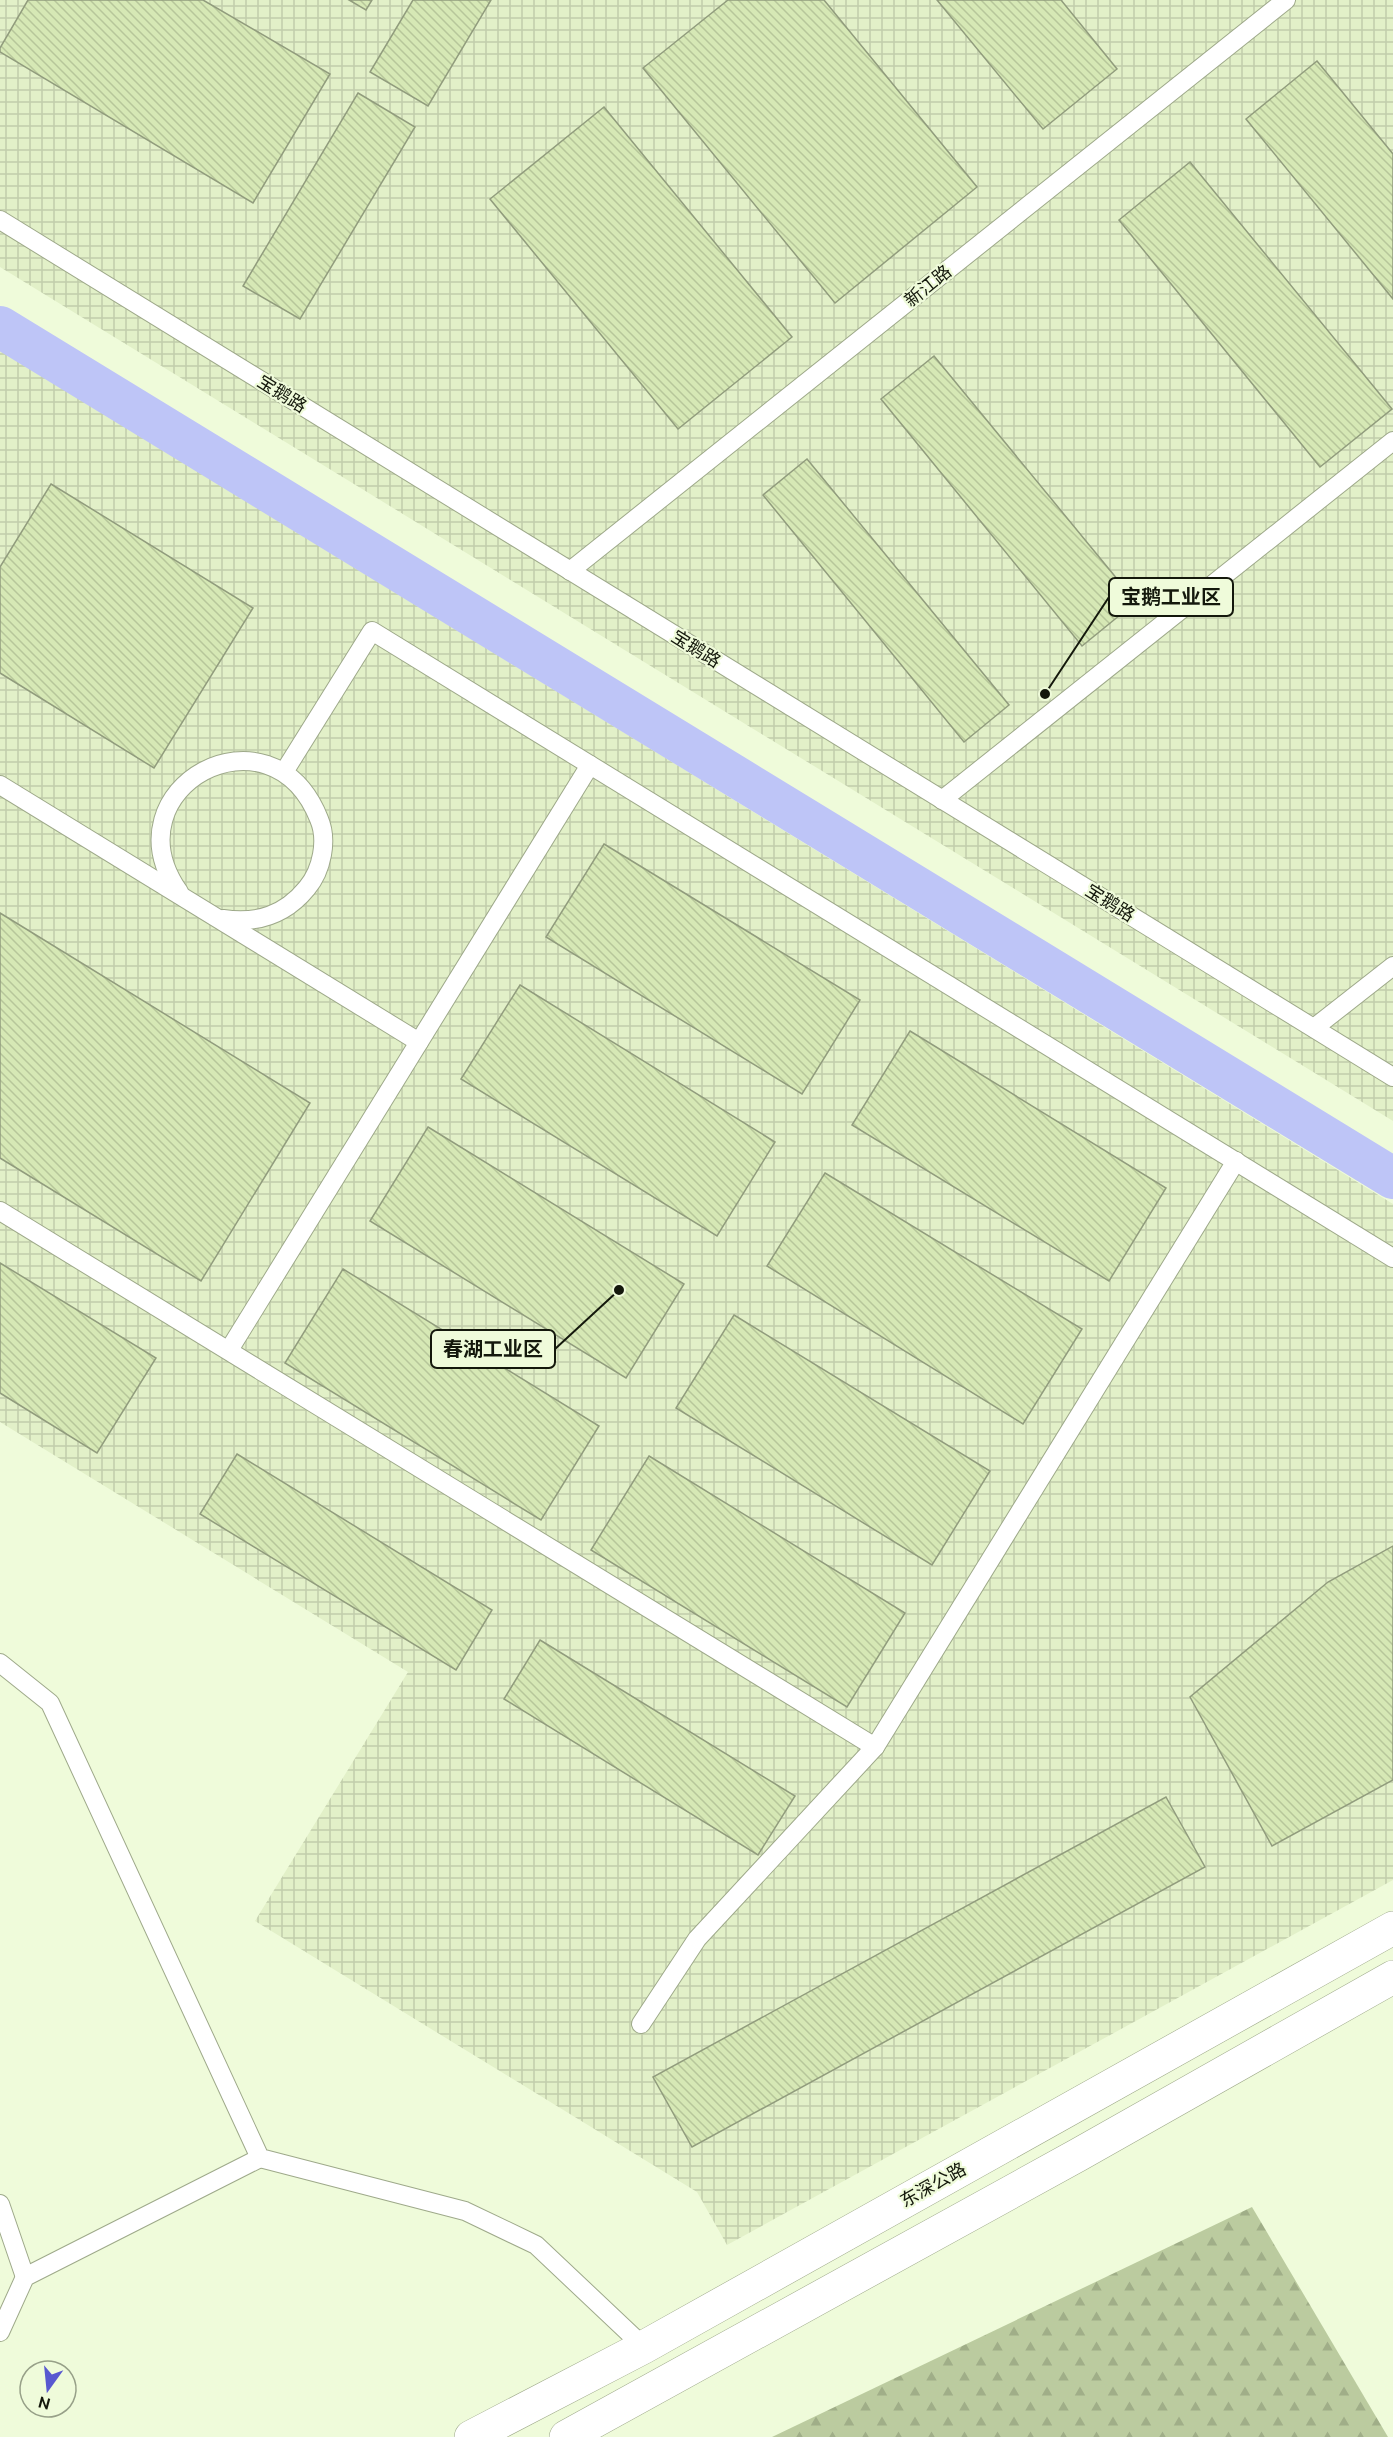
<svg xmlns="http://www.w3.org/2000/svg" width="1393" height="2437" font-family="Ubuntu,'Noto Sans SC',sans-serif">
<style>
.industrial{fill:url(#industrial-grid)}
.forest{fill:url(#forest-firs)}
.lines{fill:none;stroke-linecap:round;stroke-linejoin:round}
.canal{stroke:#bec5f7;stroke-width:42}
.building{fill:url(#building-back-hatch);stroke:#919c7d;stroke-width:1.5}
.service-casing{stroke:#9ea98a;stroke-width:20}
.trunk-casing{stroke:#9ea98a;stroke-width:34}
.service{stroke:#fff;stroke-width:18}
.trunk{stroke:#fff;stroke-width:33}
.labels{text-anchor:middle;stroke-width:4.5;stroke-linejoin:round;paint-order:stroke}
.street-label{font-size:18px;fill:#14180c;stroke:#effbda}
.leader{fill:none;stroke:#14180c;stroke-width:2}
.callout-dot{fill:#14180c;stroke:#effbda;stroke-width:2}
.callout{fill:#effbda;stroke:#14180c;stroke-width:2}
.callout-label{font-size:20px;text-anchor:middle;font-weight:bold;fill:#14180c}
</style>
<defs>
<pattern id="industrial-grid" width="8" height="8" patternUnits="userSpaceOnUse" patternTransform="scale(1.5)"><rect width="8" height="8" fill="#e2f0c8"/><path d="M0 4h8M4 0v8" fill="none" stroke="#c1cdab"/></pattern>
<pattern id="forest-firs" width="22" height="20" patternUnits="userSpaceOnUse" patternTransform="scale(1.5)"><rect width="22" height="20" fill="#bbcb9f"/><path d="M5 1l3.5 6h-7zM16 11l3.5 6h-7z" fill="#a0ae88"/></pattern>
<pattern id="building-back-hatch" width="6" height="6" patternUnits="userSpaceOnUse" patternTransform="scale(1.5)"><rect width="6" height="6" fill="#d6e8b5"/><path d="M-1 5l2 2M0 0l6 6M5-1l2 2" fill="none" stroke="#b7c69a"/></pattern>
</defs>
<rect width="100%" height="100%" fill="#effbda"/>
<g class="industrial">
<polygon points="0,0 1393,0 1393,1121 0,267"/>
<polygon points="0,350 1393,1204 1393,1880 727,2245 697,2192 255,1921 408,1672 0,1422"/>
</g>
<polygon class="forest" points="1252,2207 1388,2437 772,2437"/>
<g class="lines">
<polyline class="canal" points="0,327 1393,1178"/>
</g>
<g class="building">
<polygon points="28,0 203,0 330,74 253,203 0,52 0,48"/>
<polygon points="349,0 372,0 366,10"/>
<polygon points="413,0 491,0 428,106 370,72"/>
<polygon points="728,0 824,0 977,187 835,303 643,68"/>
<polygon points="937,0 1061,0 1117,69 1043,129"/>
<polygon points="1317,61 1393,154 1393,299 1246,119"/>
<polygon points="358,93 415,127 300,319 243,286"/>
<polygon points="604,107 792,337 678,429 490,199"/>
<polygon points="1190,162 1392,409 1320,467 1119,220"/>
<polygon points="934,356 1136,602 1082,646 881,399"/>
<polygon points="807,459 1009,705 964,742 763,495"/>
<polygon points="51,484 253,608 154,768 0,673 0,567"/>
<polygon points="604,844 860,1000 802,1094 546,937"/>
<polygon points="0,913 310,1103 201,1281 0,1158"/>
<polygon points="520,985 775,1142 717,1236 461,1079"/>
<polygon points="910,1031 1166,1188 1109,1281 852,1125"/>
<polygon points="428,1127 684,1284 626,1378 370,1221"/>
<polygon points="825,1173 1082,1329 1023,1424 767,1266"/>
<polygon points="0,1263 156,1358 97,1453 0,1393"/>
<polygon points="343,1269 599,1426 541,1520 285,1363"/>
<polygon points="734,1315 990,1471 932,1565 676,1408"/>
<polygon points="237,1454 492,1610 456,1670 200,1514"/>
<polygon points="649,1456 905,1613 847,1707 591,1550"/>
<polygon points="1393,1546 1393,1780 1272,1846 1190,1697 1328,1582"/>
<polygon points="540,1640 795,1796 758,1855 504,1699"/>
<polygon points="1166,1797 1205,1867 692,2147 653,2077"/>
</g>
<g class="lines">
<g class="service-casing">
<g id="service">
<polyline points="0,220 1393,1077"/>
<polyline points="570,571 1286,0"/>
<polyline points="284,772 372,631 1393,1258"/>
<polyline points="0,785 419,1042"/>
<polyline points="942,800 1393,441"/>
<path d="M179 892C106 788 271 698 319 819 328 840 322 870 307 888 285 915 258 924 223 919"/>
<polyline points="1314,1028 1393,966"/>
<polyline points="0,1211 875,1747"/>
<polyline points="229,1350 590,765"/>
<polyline points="0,1663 50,1703 260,2158 465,2211 536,2245 644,2347"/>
<polyline points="641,2024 697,1939 875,1747 1236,1161"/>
<polyline points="0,2204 25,2277"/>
<polyline points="0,2332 25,2277 260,2158"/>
</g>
</g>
<g class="trunk-casing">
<g id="trunk">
<polyline points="471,2437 644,2347 1393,1928"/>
<polyline points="566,2437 1078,2155 1393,1977"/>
</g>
</g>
<use href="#service" class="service"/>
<use href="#trunk" class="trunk"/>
</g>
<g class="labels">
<g class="street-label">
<text transform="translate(928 286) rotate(-39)" y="6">新江路</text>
<text transform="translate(282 394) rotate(32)" y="6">宝鹅路</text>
<text transform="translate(696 649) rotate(32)" y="6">宝鹅路</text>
<text transform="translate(1110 903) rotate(32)" y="6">宝鹅路</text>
<text transform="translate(933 2185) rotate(-29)" y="6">东深公路</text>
</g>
</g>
<path class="leader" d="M1045 694L1109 597M619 1290L555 1349"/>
<g class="callout-dot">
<circle cx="1045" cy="694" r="6"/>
<circle cx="619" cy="1290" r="6"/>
</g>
<g class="callout">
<rect x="1109" y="578" width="124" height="38" rx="6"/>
<rect x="431" y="1330" width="124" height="38" rx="6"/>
</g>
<g class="callout-label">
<text x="1171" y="604">宝鹅工业区</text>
<text x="493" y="1356">春湖工业区</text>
</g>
<g transform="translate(48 2389) rotate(195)"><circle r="28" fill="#effbda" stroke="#97a088" stroke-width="1.5"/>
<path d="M0-4.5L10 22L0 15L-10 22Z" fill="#5858d0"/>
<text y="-9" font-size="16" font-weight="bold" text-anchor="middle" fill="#14180c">N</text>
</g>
</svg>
